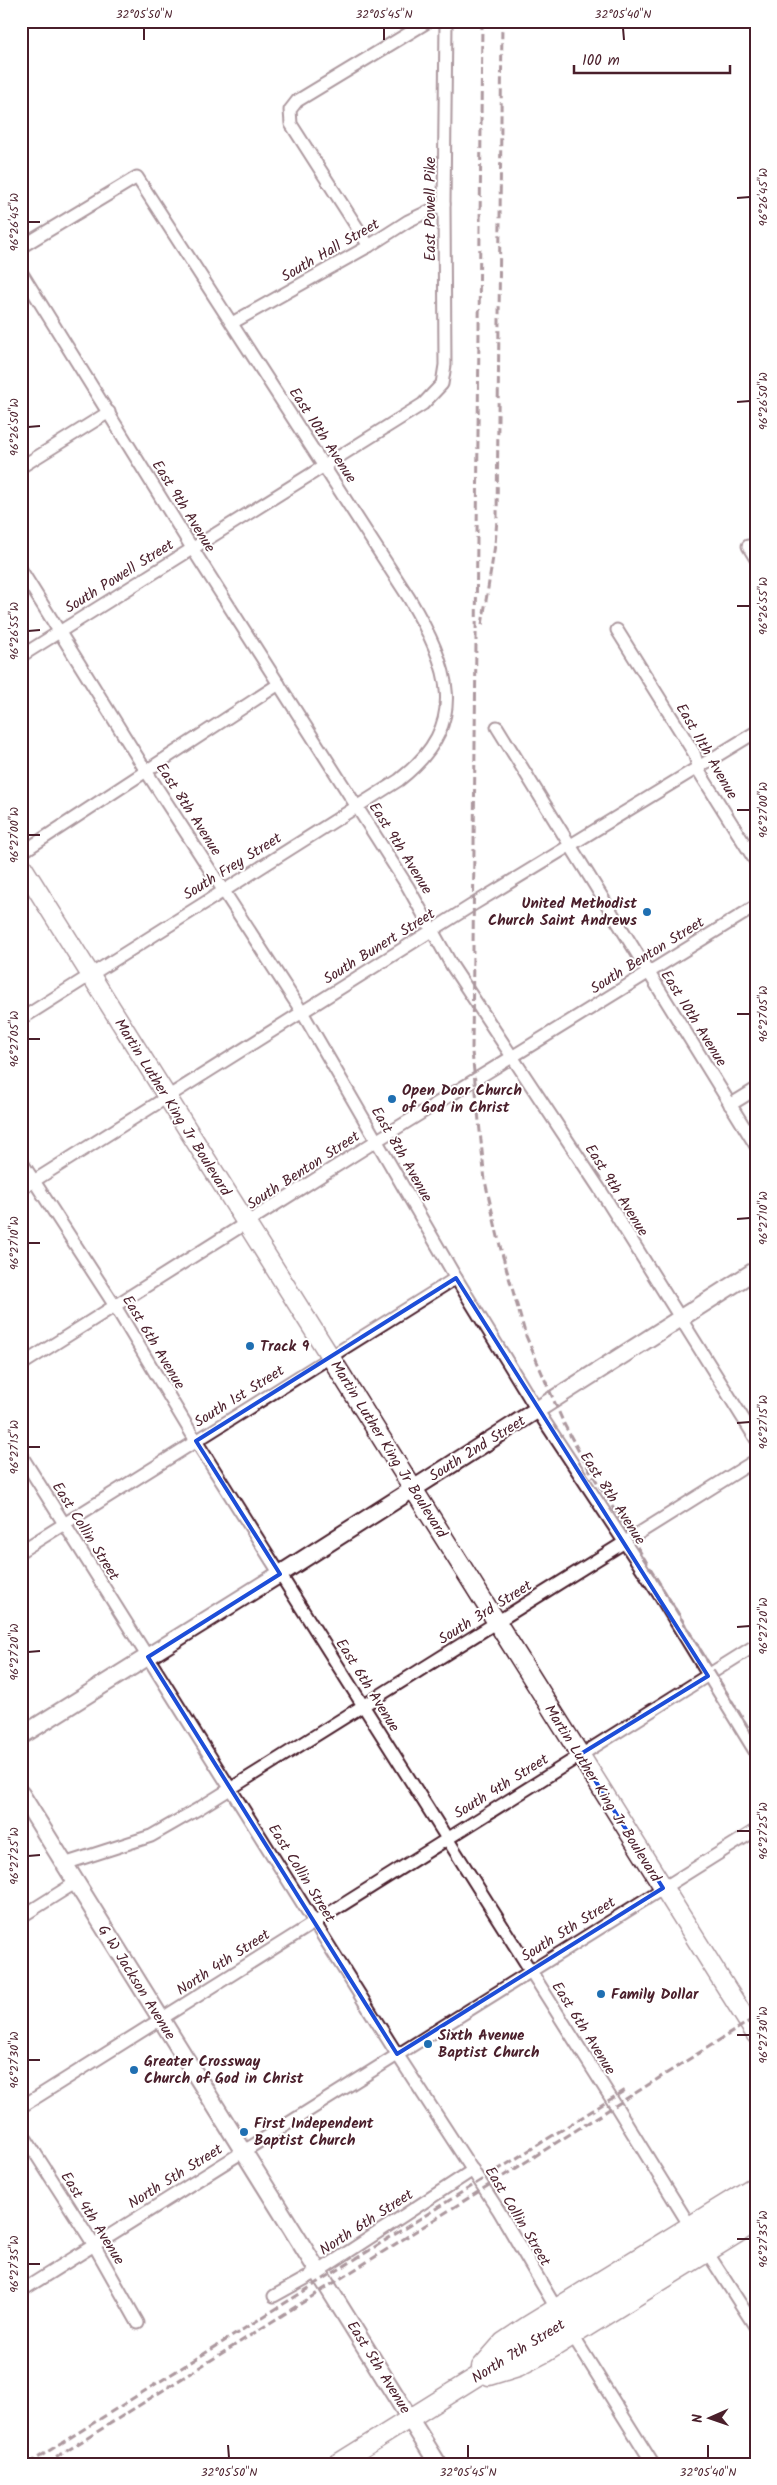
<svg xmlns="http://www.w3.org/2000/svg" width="777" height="2485" font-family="Kalam,sans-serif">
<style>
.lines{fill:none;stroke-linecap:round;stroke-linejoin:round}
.street-casing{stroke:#4a1f2b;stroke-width:15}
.secondary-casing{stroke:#4a1f2b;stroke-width:20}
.primary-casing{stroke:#4a1f2b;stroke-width:21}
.street{stroke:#fff;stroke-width:11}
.secondary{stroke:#fff;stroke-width:16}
.primary{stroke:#fff;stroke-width:18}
.rail{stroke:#4a1f2b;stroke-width:3;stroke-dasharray:8 4;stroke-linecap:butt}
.marked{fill:none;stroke:#1d4ed8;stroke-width:4;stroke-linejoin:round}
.ticks{fill:none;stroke:#4a1f2b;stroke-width:2}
.poi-dot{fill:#1f6fb2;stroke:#fff;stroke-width:2}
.labels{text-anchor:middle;stroke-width:4;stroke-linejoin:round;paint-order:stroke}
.street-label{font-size:15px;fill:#4a1f2b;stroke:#fff}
.poi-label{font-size:15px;font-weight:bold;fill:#4a1f2b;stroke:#fff;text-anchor:start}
.neatline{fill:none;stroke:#4a1f2b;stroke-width:2}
.ticks-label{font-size:12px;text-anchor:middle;fill:#4a1f2b}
</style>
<rect width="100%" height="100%" fill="#fff"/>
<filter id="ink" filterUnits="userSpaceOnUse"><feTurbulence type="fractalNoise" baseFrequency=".02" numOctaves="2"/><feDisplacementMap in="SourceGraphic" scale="10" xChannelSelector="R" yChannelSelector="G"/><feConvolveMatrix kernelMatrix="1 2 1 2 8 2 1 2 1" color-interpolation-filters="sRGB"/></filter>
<g filter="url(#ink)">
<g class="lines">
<g class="street-casing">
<g id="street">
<polyline points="369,246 291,124 290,110 297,101 429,21"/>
<path d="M21 247 137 177 409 598C449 667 472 723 399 780L21 1019"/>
<polyline points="21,272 192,548 408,887 452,966 599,1188 756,1439"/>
<polyline points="232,323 369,246 408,221 444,204"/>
<polyline points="21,467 109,412"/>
<polyline points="748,546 756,559"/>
<polyline points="21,570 146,771 302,1012 456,1278 537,1410 660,1596 756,1753"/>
<polyline points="617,630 694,753 700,773 756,862"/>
<polyline points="21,656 423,404 442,384 445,365 444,204 446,21"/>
<polyline points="497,727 756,1146"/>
<polyline points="21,853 279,684"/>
<polyline points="730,1105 756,1089"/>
<polyline points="21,1161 115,1306 196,1441 616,2106 690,2226"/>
<polyline points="21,1189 474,904 756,732"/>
<polyline points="21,1365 376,1141 756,906"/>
<polyline points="21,1455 397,2054 499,2211 556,2308"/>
<polyline points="21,1551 456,1278"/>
<polyline points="64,1864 151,1836 198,1809 756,1460"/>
<polyline points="21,1917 75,1883"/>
<polyline points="21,2107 756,1645"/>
<polyline points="21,2131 94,2245 138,2323"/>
<polyline points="707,2252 756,2328"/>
<polyline points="21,2291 756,1830"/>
<polyline points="274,2296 319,2271 473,2170"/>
<polyline points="573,2336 653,2464"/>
</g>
</g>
<g class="secondary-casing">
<g id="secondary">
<polyline points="21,1736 280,1574 756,1270"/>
<polyline points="21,1794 438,2464"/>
</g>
</g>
<g class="primary-casing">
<g id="primary">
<polyline points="21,864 756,2035"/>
<polyline points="481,2367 503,2342 527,2326 756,2185"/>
<polyline points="489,2376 518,2367 545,2353 756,2222"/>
<polyline points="337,2464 756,2202"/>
</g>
</g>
<use href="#street" class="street"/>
<use href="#secondary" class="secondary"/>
<use href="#primary" class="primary"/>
<g class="rail">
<polyline points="482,21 472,1052 485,1181 501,1250 526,1336 564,1424 583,1459 756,1740"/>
<polyline points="482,625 495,545 497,519 502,21"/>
<polyline points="28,2464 627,2089"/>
<polyline points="46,2464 756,2017"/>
</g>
</g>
</g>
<path d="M0 0H777V2485H0ZM456 1278 708 1676 579 1755 663 1888 397 2054 148 1657 280 1574 196 1441Z" fill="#fff" fill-opacity=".55" fill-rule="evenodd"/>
<path class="marked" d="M456 1278 708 1676 579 1755 663 1888 397 2054 148 1657 280 1574 196 1441Z"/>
<path class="ticks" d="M144 28V40M384 28V40M623 28 624 40M737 198 750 197M28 222H40M737 402 750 401M28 427 40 426M737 606H750M28 631 40 630M737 810H750M28 835H40M737 1014H750M28 1039H40M737 1219 750 1218M28 1243H40M737 1423 750 1422M28 1447H40M737 1627 750 1626M28 1652 40 1651M737 1831H750M28 1856 40 1855M737 2035H750M28 2060H40M737 2239H750M28 2264H40M228 2445 229 2458M468 2445V2458M708 2445V2458"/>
<g class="poi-dot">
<circle cx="647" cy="912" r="5"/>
<circle cx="392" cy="1099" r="5"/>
<circle cx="250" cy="1346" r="5"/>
<circle cx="601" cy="1994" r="5"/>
<circle cx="428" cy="2044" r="5"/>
<circle cx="134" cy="2070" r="5"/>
<circle cx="244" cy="2132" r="5"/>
</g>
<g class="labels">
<g class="street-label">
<text transform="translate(430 209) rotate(-90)" y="5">East Powell Pike</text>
<text transform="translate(330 250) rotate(-30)" y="5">South Hall Street</text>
<text transform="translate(323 435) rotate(57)" y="5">East 10th Avenue</text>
<text transform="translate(184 506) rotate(58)" y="5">East 9th Avenue</text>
<text transform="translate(119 576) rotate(-32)" y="5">South Powell Street</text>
<text transform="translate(707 751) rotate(60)" y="5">East 11th Avenue</text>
<text transform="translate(189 809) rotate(57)" y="5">East 8th Avenue</text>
<text transform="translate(401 848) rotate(58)" y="5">East 9th Avenue</text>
<text transform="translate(232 866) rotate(-32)" y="5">South Frey Street</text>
<text transform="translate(379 946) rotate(-32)" y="5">South Bunert Street</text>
<text transform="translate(647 955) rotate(-32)" y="5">South Benton Street</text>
<text transform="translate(694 1018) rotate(58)" y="5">East 10th Avenue</text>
<text transform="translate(173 1107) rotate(58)" y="5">Martin Luther King Jr Boulevard</text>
<text transform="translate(402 1154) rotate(60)" y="5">East 8th Avenue</text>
<text transform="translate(303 1170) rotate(-33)" y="5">South Benton Street</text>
<text transform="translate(617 1190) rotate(58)" y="5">East 9th Avenue</text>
<text transform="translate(154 1342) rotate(59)" y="5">East 6th Avenue</text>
<text transform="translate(239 1396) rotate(-32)" y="5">South 1st Street</text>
<text transform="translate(477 1448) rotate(-32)" y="5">South 2nd Street</text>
<text transform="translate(389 1449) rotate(58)" y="5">Martin Luther King Jr Boulevard</text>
<text transform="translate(613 1498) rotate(57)" y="5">East 8th Avenue</text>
<text transform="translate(86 1531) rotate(58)" y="5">East Collin Street</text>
<text transform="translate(485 1612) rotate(-32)" y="5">South 3rd Street</text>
<text transform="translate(368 1685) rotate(58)" y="5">East 6th Avenue</text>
<text transform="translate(501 1786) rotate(-32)" y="5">South 4th Street</text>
<text transform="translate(603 1793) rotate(58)" y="5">Martin Luther King Jr Boulevard</text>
<text transform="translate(302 1873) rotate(58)" y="5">East Collin Street</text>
<text transform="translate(568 1929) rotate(-32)" y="5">South 5th Street</text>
<text transform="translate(223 1962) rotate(-33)" y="5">North 4th Street</text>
<text transform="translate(137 1982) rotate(58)" y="5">G W Jackson Avenue</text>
<text transform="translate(584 2028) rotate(58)" y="5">East 6th Avenue</text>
<text transform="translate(175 2176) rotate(-32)" y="5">North 5th Street</text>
<text transform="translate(518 2216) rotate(59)" y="5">East Collin Street</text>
<text transform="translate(93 2218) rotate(58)" y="5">East 4th Avenue</text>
<text transform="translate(366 2222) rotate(-33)" y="5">North 6th Street</text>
<text transform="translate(518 2351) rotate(-32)" y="5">North 7th Street</text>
<text transform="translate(379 2367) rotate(58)" y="5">East 5th Avenue</text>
</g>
<g class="poi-label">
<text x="637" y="908" text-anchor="end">United Methodist<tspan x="637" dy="17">Church Saint Andrews</tspan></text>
<text x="402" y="1095">Open Door Church<tspan x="402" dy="17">of God in Christ</tspan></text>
<text x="260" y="1351">Track 9</text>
<text x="611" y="1999">Family Dollar</text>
<text x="438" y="2040">Sixth Avenue<tspan x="438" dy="17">Baptist Church</tspan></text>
<text x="144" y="2066">Greater Crossway<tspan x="144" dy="17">Church of God in Christ</tspan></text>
<text x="254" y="2128">First Independent<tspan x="254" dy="17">Baptist Church</tspan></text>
</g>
</g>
<rect width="777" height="2485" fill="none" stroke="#fff" stroke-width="55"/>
<g transform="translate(710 2418) rotate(268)" stroke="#ffffff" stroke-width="4" paint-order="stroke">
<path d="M0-4L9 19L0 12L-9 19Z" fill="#4a1f2b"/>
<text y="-8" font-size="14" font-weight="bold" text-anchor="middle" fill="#4a1f2b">N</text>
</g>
<path d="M574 65v8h156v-8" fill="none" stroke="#4a1f2b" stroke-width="2.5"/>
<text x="582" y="65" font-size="15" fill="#4a1f2b" stroke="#ffffff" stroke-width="4" paint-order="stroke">100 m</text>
<rect x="28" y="28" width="722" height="2430" class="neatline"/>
<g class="ticks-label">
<text x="144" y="18">32°05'50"N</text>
<text x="384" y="18">32°05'45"N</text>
<text x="623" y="18">32°05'40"N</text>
<text transform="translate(763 197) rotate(-90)" y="4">96°26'45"W</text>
<text transform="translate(14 222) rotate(-90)" y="4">96°26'45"W</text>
<text transform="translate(763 401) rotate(-90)" y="4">96°26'50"W</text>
<text transform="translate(14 427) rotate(-90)" y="4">96°26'50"W</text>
<text transform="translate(763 606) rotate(-90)" y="4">96°26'55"W</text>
<text transform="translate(14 631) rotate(-90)" y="4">96°26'55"W</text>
<text transform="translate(763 810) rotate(-90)" y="4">96°27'00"W</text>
<text transform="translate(14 835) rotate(-90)" y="4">96°27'00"W</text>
<text transform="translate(763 1014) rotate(-90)" y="4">96°27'05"W</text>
<text transform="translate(14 1039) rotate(-90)" y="4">96°27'05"W</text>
<text transform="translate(763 1218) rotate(-90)" y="4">96°27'10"W</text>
<text transform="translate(14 1243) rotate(-90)" y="4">96°27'10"W</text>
<text transform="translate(763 1422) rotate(-90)" y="4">96°27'15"W</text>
<text transform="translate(14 1447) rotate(-90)" y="4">96°27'15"W</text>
<text transform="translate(763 1626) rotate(-90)" y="4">96°27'20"W</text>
<text transform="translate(14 1652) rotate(-90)" y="4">96°27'20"W</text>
<text transform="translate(763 1831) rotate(-90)" y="4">96°27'25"W</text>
<text transform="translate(14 1856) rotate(-90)" y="4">96°27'25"W</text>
<text transform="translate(763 2035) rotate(-90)" y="4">96°27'30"W</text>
<text transform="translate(14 2060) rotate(-90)" y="4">96°27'30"W</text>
<text transform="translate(763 2239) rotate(-90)" y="4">96°27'35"W</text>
<text transform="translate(14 2264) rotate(-90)" y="4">96°27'35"W</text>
<text x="229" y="2476">32°05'50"N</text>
<text x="468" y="2476">32°05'45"N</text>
<text x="708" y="2476">32°05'40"N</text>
</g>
</svg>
